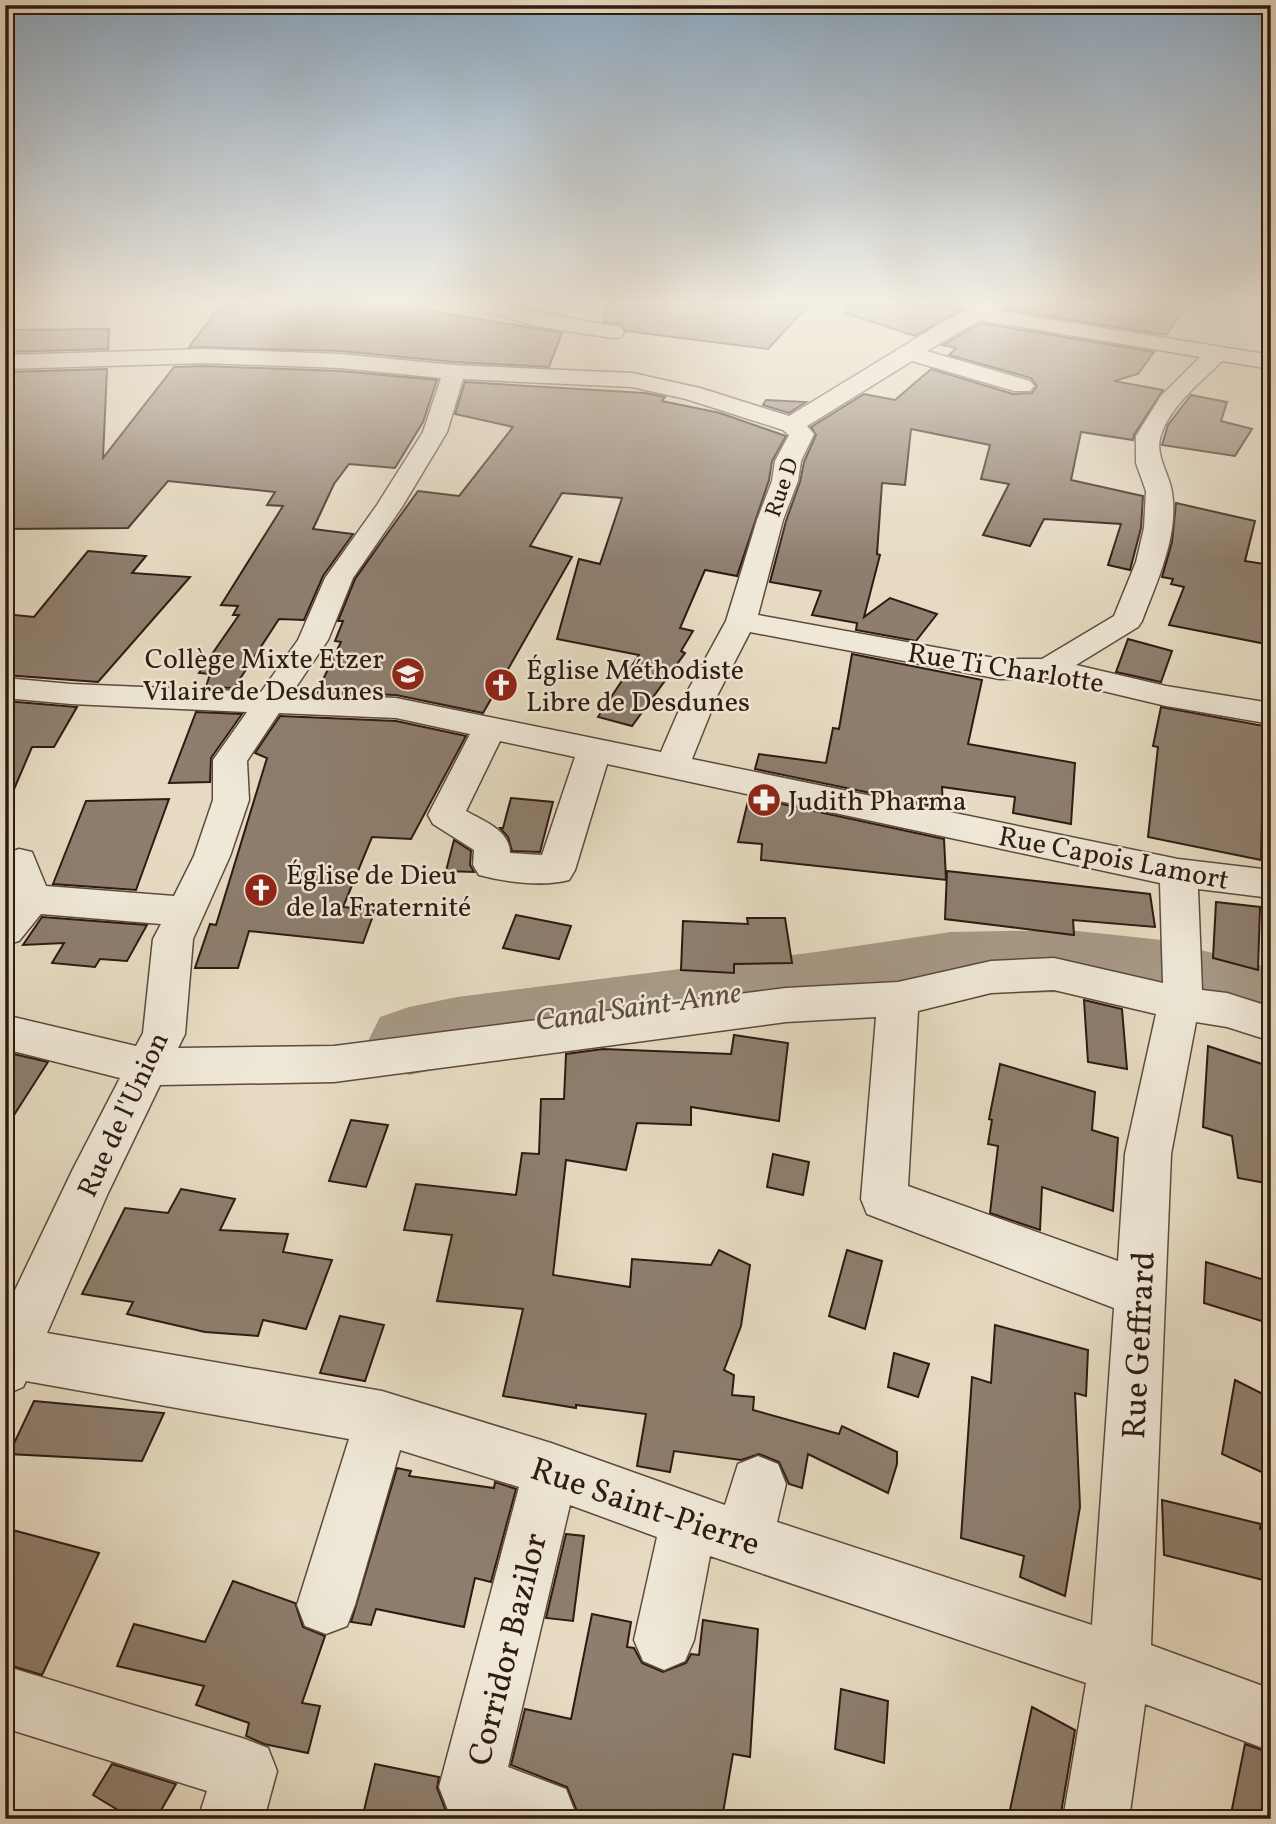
<svg xmlns="http://www.w3.org/2000/svg" width="1276" height="1824" font-family="Vollkorn,serif">
<style>
.lines{fill:none;stroke-linecap:round;stroke-linejoin:round}
.river{fill:#a79986;fill-rule:evenodd}
.building{fill:#8e7e6e;stroke:#2e1a12;stroke-width:2}
.minor-casing{stroke:#5c4a3e;stroke-width:3}
.minor{fill:#efe8d7;fill-rule:evenodd}
.labels{text-anchor:middle;stroke-width:5;stroke-linejoin:round;paint-order:stroke}
.far-street-label{font-size:23px;fill:#2e1a12;stroke:#efe8d7}
.poi-label{font-size:28px;fill:#2e1a12;stroke:#efe8d7;text-anchor:start}
.street-label{font-size:28px;fill:#2e1a12;stroke:#efe8d7}
.water-label{font-size:30px;font-style:italic;fill:#5e4d40;stroke:#efe8d7}
.near-street-label{font-size:33px;fill:#2e1a12;stroke:#efe8d7}
</style>
<rect width="100%" height="100%" fill="#e6dbc2"/>
<filter id="stains"><feTurbulence type="fractalNoise" baseFrequency=".00286" numOctaves="4"/><feColorMatrix values="0 0 0 0 .2 0 0 0 0 .09 0 0 0 0 .02 0 0 0 .5 -.17"/></filter>
<radialGradient id="worn" r=".72"><stop offset=".6" stop-color="#630" stop-opacity="0"/><stop offset="1" stop-color="#630" stop-opacity=".3"/></radialGradient>
<g class="lines">
<polygon class="river" points="1068,930 1162,940 1271,968 1271,1036 1235,1022 1162,1002 1068,992 951,994 816,1016 457,1065 409,1075 380,1065 368,1041 380,1017 409,1007 457,997 816,952 951,932"/>
</g>
<g class="building">
<polygon points="220,306 402,306 562,333 549,367 454,362 340,351 189,347"/>
<polygon points="605,306 808,306 768,349 626,331 621,324 604,322"/>
<polygon points="846,306 968,306 915,336 845,313"/>
<polygon points="1004,306 1187,306 1166,335 1003,309"/>
<polygon points="981,323 1154,352 1138,374 1114,381 1163,390 1134,435 1133,440 1081,432 1071,480 1143,496 1141,528 1130,570 1108,565 1121,524 1044,519 1030,546 983,535 1009,484 981,479 990,445 911,429 905,485 882,483 877,554 880,555 864,617 890,598 937,614 916,641 856,630 857,623 812,615 821,591 770,582 786,521 800,482 804,462 816,435 811,427 864,394 895,400 931,369 1013,394 1032,393 1037,386 1031,378 949,355 956,348 943,345"/>
<polygon points="109,329 108,349 5,352 5,330"/>
<polygon points="204,366 340,371 437,380 423,422 395,468 349,464 334,484 313,529 353,534 323,576 304,620 279,619 234,688 206,687 210,674 199,673 239,615 233,615 238,606 221,605 283,506 267,505 275,492 168,481 128,528 5,529 5,372 107,369 103,458 174,367"/>
<polygon points="465,382 645,393 665,397 662,401 720,413 786,436 772,461 769,480 737,576 705,570 680,628 693,631 681,651 685,653 632,726 598,717 639,655 557,639 579,559 600,564 622,498 562,493 530,546 572,557 483,713 396,695 317,692 341,642 335,641 343,621 338,621 355,579 384,538 418,491 459,496 513,427 455,414"/>
<polygon points="1191,395 1227,402 1221,421 1252,429 1235,456 1162,445 1168,425"/>
<polygon points="766,400 806,402 789,413 763,405"/>
<polygon points="1176,503 1255,521 1245,561 1271,565 1271,645 1169,625 1184,587 1171,584 1173,579 1162,577 1172,542"/>
<polygon points="88,551 146,556 132,573 190,577 98,682 5,675 5,614 34,617"/>
<polygon points="1128,639 1172,651 1161,682 1116,672"/>
<polygon points="852,654 982,680 968,744 1075,763 1071,824 1013,813 1015,797 942,787 943,808 755,769 759,754 826,763 833,728 839,729"/>
<polygon points="5,701 77,707 54,747 32,747 6,808"/>
<polygon points="1161,707 1264,726 1261,860 1148,837 1158,747 1153,746"/>
<polygon points="196,712 242,714 211,758 210,782 169,783"/>
<polygon points="280,716 396,721 466,736 411,839 372,837 343,907 375,910 363,943 249,931 238,968 195,968 210,924 216,925 267,758 255,753"/>
<polygon points="749,797 944,839 946,880 761,860 762,844 738,842"/>
<polygon points="511,798 553,802 540,852 512,851 508,837 500,828 503,828"/>
<polygon points="169,799 136,890 53,884 86,801"/>
<polygon points="454,840 471,851 470,865 474,872 446,871"/>
<polygon points="947,871 1150,894 1155,927 1073,920 1074,935 945,919"/>
<polygon points="1216,902 1260,907 1258,970 1213,958"/>
<polygon points="516,915 571,926 559,959 503,948"/>
<polygon points="42,917 147,925 127,961 100,959 95,967 52,963 64,943 23,945"/>
<polygon points="747,918 785,918 792,963 734,964 734,973 681,970 683,921 748,924"/>
<polygon points="1084,1000 1122,1009 1127,1069 1088,1062"/>
<polygon points="734,1035 788,1043 779,1121 691,1107 691,1125 637,1123 626,1170 566,1160 553,1275 630,1287 632,1259 711,1265 719,1250 750,1265 741,1326 724,1370 734,1375 732,1395 754,1397 753,1410 839,1434 842,1426 897,1452 897,1464 888,1493 808,1454 802,1488 789,1484 779,1462 759,1454 741,1460 674,1451 670,1472 637,1466 646,1414 576,1405 576,1408 503,1396 523,1309 437,1301 452,1235 404,1230 416,1184 516,1195 522,1153 539,1154 541,1099 564,1099 566,1054 603,1049 731,1054"/>
<polygon points="1208,1046 1271,1067 1271,1184 1238,1178 1232,1136 1203,1127"/>
<polygon points="5,1052 48,1062 5,1129"/>
<polygon points="1000,1064 1095,1092 1092,1130 1118,1138 1113,1211 1042,1187 1040,1230 990,1213 998,1146 988,1144 992,1120 989,1119"/>
<polygon points="351,1120 388,1125 366,1187 329,1181"/>
<polygon points="773,1154 809,1162 803,1195 767,1187"/>
<polygon points="181,1189 235,1199 220,1230 288,1234 283,1252 332,1260 306,1329 263,1320 258,1336 205,1332 127,1314 133,1302 82,1294 125,1208 168,1213"/>
<polygon points="847,1250 882,1261 865,1329 829,1316"/>
<polygon points="1206,1262 1271,1282 1271,1324 1204,1303"/>
<polygon points="340,1316 384,1325 365,1381 320,1373"/>
<polygon points="995,1325 1088,1350 1086,1396 1075,1393 1080,1507 1065,1596 1020,1577 1024,1556 961,1538 972,1377 991,1383"/>
<polygon points="894,1353 929,1364 918,1397 888,1387"/>
<polygon points="1235,1380 1271,1398 1271,1450 1268,1475 1222,1454"/>
<polygon points="34,1401 164,1413 142,1461 9,1454"/>
<polygon points="397,1468 411,1471 409,1476 494,1488 495,1482 516,1489 491,1582 475,1578 464,1627 376,1609 371,1625 351,1622"/>
<polygon points="1162,1500 1261,1524 1260,1529 1271,1531 1271,1582 1164,1555"/>
<polygon points="5,1528 99,1553 42,1675 5,1664"/>
<polygon points="566,1534 584,1536 573,1621 546,1618"/>
<polygon points="233,1581 295,1603 303,1627 325,1636 302,1703 320,1706 308,1753 264,1744 246,1736 249,1723 196,1705 204,1686 117,1666 134,1624 205,1642"/>
<polygon points="592,1614 631,1622 627,1647 634,1648 642,1663 663,1672 686,1663 691,1654 699,1655 703,1620 758,1629 750,1757 733,1754 722,1819 578,1819 577,1811 567,1787 511,1765 525,1709 571,1719"/>
<polygon points="841,1689 888,1701 884,1763 835,1749"/>
<polygon points="1032,1707 1075,1730 1060,1819 1008,1819"/>
<polygon points="1245,1744 1271,1753 1271,1819 1230,1819"/>
<polygon points="112,1764 176,1784 156,1819 133,1819 93,1795"/>
<polygon points="375,1764 439,1777 437,1788 446,1811 457,1819 362,1819"/>
</g>
<g class="lines">
<g class="minor-casing">
<g id="minor">
<path d="M479 306C524 306 568 319 613 326L621 327 624 332 621 337 613 338 535 326 482 310Z"/>
<path d="M975 306H1002L999 311 1271 355V369L1222 361C1201 382 1171 405 1161 435 1154 454 1169 473 1172 492 1179 536 1157 581 1142 621L1138 627 1076 665 1166 686 1271 703V724L1166 706 1048 678 1000 679 750 632 718 694 692 759 1178 859 1271 870V898L1198 889 1202 990 1227 993 1271 1007V1041L1227 1027 1196 1022 1171 1154 1151 1645 1271 1689V1751L1145 1704 1129 1819H1063L1086 1683 710 1556 694 1640 685 1661 664 1670 643 1661 634 1640 657 1537 570 1505 508 1767 566 1789 575 1812V1819H470L448 1810 439 1787 519 1487 400 1450 355 1605 347 1626 326 1634 305 1626 297 1605 349 1439 26 1381 23 1387 5 1395V1311L73 1169 120 1078 5 1049V1015L136 1046 143 1033 153 939 161 924 41 914 19 941 5 945V904L12 896 5 876V854L19 849 32 852 46 886 174 896 194 856 213 800V760L247 712 71 704 5 698V678L71 684 261 692 298 640 325 578 377 505 423 432 441 378 340 368 204 363 5 369V355L204 349 340 354 454 365 632 373 700 388 789 416 941 323ZM980 320 1200 357 1161 396 1136 436V463L1146 491 1144 528 1136 562 1114 616 1042 659H1000L758 615 783 520 798 481 801 461 814 434 807 426 912 361 1014 391H1030L1034 386 1030 381 927 351ZM463 379 632 387 686 399 783 430 789 435 775 461 772 481 757 520 726 621 686 694 661 752 396 698 292 693 328 640 353 578 402 507 447 432ZM279 713 396 718 470 734 428 815 433 824 474 850 473 865 479 875C505 882 543 887 569 880L575 870 607 764 1160 883 1163 983 1054 958 991 961 898 982 786 988 334 1046 178 1048 185 1034 193 939 230 856 249 800 247 761ZM500 741 575 757 542 855 510 853C510 830 483 821 466 811ZM1054 990 1156 1014 1125 1154 1118 1261 908 1186 918 1011 991 993ZM876 1017 861 1199 867 1214 1114 1308 1092 1625 777 1522 786 1484 778 1464 758 1456 738 1464 725 1505 551 1443 382 1391 47 1333 108 1193 160 1085 334 1082 786 1022Z"/>
<polygon points="5,1666 245,1739 268,1748 277,1771 264,1819 198,1819 207,1791 5,1728"/>
</g>
</g>
<use href="#minor" class="minor"/>
</g>
<linearGradient id="sky" x2="0" y2="1"><stop stop-color="#8ea9c1"/><stop offset="0.54" stop-color="#f4efe4"/><stop offset="1" stop-color="#f4efe4" stop-opacity="0"/></linearGradient>
<rect width="1276" height="562" fill="url(#sky)"/>
<defs>
<g id="school-disc" transform="scale(1.75)"><circle r="9.5" fill="#8f2418" stroke="#efe8d7"/><path d="M0-5L7-2L0 1L-7-2ZM-4 1L0 2.5L4 1V4Q0 6-4 4Z" fill="#fff"/></g>
<g id="church-disc" transform="scale(1.75)"><circle r="9.5" fill="#8f2418" stroke="#efe8d7"/><path d="M-1.2-6h2.4v3.5h3.3v2.4h-3.3V6h-2.4V-.1h-3.3v-2.4h3.3Z" fill="#fff"/></g>
<g id="pharmacy-disc" transform="scale(1.75)"><circle r="9.5" fill="#8f2418" stroke="#efe8d7"/><path d="M-2-6h4v4h4v4h-4v4h-4v-4h-4v-4h4Z" fill="#fff"/></g>
</defs>
<g fill-rule="evenodd">
<use href="#school-disc" x="408" y="674"/>
<use href="#church-disc" x="501" y="685"/>
<use href="#pharmacy-disc" x="764" y="800"/>
<use href="#church-disc" x="261" y="890"/>
</g>
<g class="labels">
<g class="far-street-label">
<text transform="translate(781 487) rotate(-71)" y="8">Rue D</text>
</g>
<g class="poi-label">
<text x="384" y="668" text-anchor="end">Collège Mixte Etzer<tspan x="384" dy="32">Vilaire de Desdunes</tspan></text>
<text x="526" y="679">Église Méthodiste<tspan x="526" dy="32">Libre de Desdunes</tspan></text>
<text x="788" y="810">Judith Pharma</text>
<text x="286" y="884">Église de Dieu<tspan x="286" dy="32">de la Fraternité</tspan></text>
</g>
<g class="street-label">
<text transform="translate(1006 667) rotate(9)" y="10">Rue Ti Charlotte</text>
<text transform="translate(1114 857) rotate(11)" y="10">Rue Capois Lamort</text>
<text transform="translate(122 1114) rotate(-65)" y="10">Rue de l'Union</text>
</g>
<g class="water-label">
<text transform="translate(638 1006) rotate(-8)" y="10">Canal Saint-Anne</text>
</g>
<g class="near-street-label">
<text transform="translate(1137 1345) rotate(-87)" y="12">Rue Geffrard</text>
<text transform="translate(646 1505) rotate(19)" y="12">Rue Saint-Pierre</text>
<text transform="translate(506 1649) rotate(-76)" y="12">Corridor Bazilor</text>
</g>
</g>
<rect width="1276" height="1824" fill="none" stroke="#e6dbc2" stroke-width="28"/>
<rect x="7" y="7" width="1262" height="1810" fill="none" stroke="#2e1a12" stroke-width="3.5"/>
<rect x="14" y="14" width="1248" height="1796" fill="none" stroke="#2e1a12" stroke-width="2"/>
<rect width="100%" height="100%" filter="url(#stains)"/>
<rect width="100%" height="100%" fill="url(#worn)"/>
</svg>
